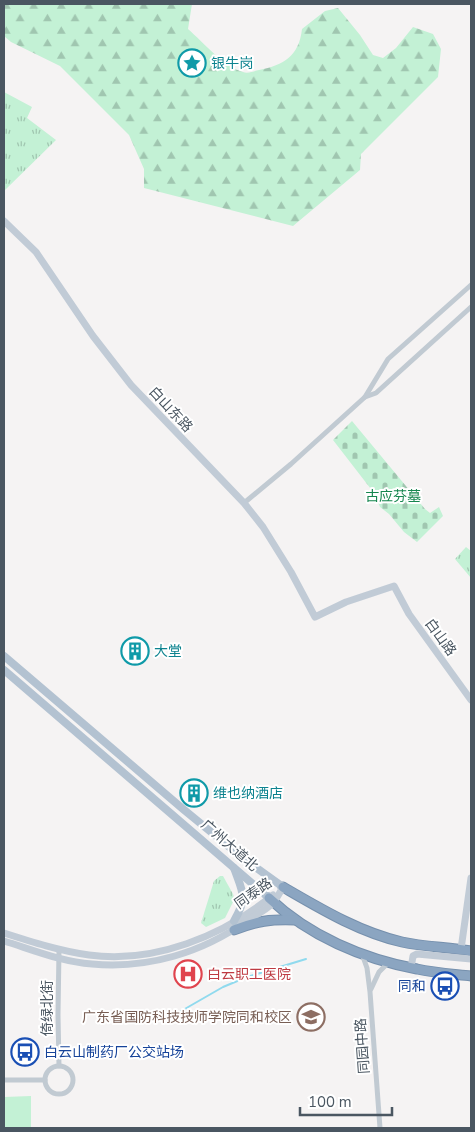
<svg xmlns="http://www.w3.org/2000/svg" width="475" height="1132" font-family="'Nunito Sans','Noto Sans SC',sans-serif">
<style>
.grass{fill:url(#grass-tufts)}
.forest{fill:url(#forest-firs)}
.cemetery{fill:url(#cemetery-stones)}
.garden{fill:#c3f1d5}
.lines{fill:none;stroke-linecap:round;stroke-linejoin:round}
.stream{stroke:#90daee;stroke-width:2}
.highway-casing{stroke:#7690ad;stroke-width:11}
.street{stroke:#c1cad2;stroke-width:5}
.secondary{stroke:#c1cbd6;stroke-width:7}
.primary{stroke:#b3c2d1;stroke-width:8}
.highway{stroke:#8ba5c1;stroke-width:9}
.labels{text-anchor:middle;stroke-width:4;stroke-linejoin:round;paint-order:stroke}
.culture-label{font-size:14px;fill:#0d838f;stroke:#fff;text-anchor:start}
.street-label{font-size:14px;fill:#4a5661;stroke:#fff}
.park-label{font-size:14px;fill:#17864f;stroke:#fff}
.health-label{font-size:14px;fill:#be3a42;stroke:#fff;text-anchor:start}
.transit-label{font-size:14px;fill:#164399;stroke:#fff;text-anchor:end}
.education-label{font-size:14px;fill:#785e54;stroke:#fff;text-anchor:end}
</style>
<defs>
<pattern id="grass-tufts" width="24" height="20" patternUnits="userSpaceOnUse" patternTransform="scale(1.25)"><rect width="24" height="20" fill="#c3f1d5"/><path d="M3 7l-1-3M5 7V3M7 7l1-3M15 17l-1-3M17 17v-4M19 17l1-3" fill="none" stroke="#a0c6b0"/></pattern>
<pattern id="forest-firs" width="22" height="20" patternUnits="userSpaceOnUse" patternTransform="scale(1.25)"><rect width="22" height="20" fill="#c3f1d5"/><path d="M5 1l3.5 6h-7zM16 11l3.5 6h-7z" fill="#a0c6b0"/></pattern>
<pattern id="cemetery-stones" width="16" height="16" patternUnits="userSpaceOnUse" patternTransform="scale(1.25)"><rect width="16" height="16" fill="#c3f1d5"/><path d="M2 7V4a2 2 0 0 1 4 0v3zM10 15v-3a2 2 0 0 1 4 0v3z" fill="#a0c6b0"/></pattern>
</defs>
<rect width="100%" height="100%" fill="#f5f3f3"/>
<g class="grass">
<polygon points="4,92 32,107 27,118 56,140 4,191"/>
<polygon points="466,547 471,551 471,578 455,559"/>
<polygon points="220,876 223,876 233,894 234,900 225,918 206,927 201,923 214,881"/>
</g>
<path class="forest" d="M4 4H192L188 29C203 42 224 67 243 72 248 74 254 71 259 70 284 65 299 56 302 29L325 11 338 8 360 35 373 55 383 58 396 48 413 27 433 34 441 49 438 77 361 154 360 170 293 226 144 188V169L129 135 60 66 11 42 4 36Z"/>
<polygon class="cemetery" points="352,421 425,509 430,513 439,507 443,516 417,542 404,532 389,514 380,507 374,493 333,440"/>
<polygon class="garden" points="31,1096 31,1128 4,1128 4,1097"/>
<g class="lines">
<polyline class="stream" points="148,1019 176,1014 223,987 247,977 306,959"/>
<g class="highway-casing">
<g id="highway">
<path d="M283 887C321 909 359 932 402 942 425 947 448 947 471 951"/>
<path d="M269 898C309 936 363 959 417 969 435 973 453 974 471 976"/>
<path d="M234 930C257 921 271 919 295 920"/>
</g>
</g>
<g class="street">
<polyline points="365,397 376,393 471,307"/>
<polyline points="244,503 291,464 365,397 388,359 471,285"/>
<polyline points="59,950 58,1015 59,1066"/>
<polyline points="362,954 367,968 370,992 380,1128"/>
<polyline points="371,989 379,972 389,962"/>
<circle cx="59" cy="1080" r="14"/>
<polyline points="4,1080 45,1080"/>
</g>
<g class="secondary">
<polyline points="4,221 36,252 93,336 131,385 244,503 263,527 291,572 315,617 346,602 394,586 409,614 471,700"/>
<path d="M4 933C32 942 60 951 89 955 154 964 223 936 273 895"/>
<path d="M4 941C33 950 62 962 92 964 148 969 202 953 248 920 256 915 266 910 273 903 277 898 280 892 283 887"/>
<polyline points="461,949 471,878"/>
<polyline points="411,968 413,956 417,954 471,959"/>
</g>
<g class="primary">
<polyline points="4,656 183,809 244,859 283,887"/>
<polyline points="4,670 269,898"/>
<path d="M234 921C248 897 243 893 234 868"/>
</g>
<use href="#highway" class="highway"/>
</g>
<defs>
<g id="sight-ring" transform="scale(1.4375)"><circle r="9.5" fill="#fff" stroke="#0f9aa8" stroke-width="1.5"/><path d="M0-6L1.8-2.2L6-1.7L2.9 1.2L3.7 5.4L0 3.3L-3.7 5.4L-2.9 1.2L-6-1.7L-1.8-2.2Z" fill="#0f9aa8"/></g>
<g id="building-ring" transform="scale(1.4375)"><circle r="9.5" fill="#fff" stroke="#0f9aa8" stroke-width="1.5"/><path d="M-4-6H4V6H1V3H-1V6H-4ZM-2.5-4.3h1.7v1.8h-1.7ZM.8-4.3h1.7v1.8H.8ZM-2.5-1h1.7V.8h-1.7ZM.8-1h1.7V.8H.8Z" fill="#0f9aa8"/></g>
<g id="hospital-ring" transform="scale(1.4375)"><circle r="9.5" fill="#fff" stroke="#e0444e" stroke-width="1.5"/><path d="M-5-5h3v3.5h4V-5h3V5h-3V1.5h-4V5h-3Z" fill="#e0444e"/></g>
<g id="bus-ring" transform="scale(1.4375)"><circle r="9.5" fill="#fff" stroke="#1a4fb4" stroke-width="1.5"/><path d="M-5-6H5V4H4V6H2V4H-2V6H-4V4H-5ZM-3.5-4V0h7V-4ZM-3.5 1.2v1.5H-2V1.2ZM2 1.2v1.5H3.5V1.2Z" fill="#1a4fb4"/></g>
<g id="school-ring" transform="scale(1.4375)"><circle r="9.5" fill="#fff" stroke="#8d6e63" stroke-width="1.5"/><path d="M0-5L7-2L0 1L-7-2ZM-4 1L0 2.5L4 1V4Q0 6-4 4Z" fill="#8d6e63"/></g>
</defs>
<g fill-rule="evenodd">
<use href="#sight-ring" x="192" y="63"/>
<use href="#building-ring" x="135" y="651"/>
<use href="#building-ring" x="194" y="793"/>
<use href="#hospital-ring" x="188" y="974"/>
<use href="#bus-ring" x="445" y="986"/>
<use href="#school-ring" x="311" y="1017"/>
<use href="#bus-ring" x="25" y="1052"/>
</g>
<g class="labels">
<g class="culture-label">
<text x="211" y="68">银牛岗</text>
<text x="154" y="656">大堂</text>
<text x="213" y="798">维也纳酒店</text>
</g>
<g class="street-label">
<text transform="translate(171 409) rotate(47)" y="5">白山东路</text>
<text transform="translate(441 637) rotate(54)" y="5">白山路</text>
<text transform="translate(230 845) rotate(41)" y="5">广州大道北</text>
<text transform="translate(253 893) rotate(-35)" y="5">同泰路</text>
<text transform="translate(47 1008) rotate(-90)" y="5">倚绿北街</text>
<text transform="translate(362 1046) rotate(-94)" y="5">同园中路</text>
</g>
<g class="park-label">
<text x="393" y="501">古应芬墓</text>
</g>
<g class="health-label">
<text x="207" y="979">白云职工医院</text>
</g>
<g class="transit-label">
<text x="426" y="991">同和</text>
<text x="44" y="1057" text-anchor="start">白云山制药厂公交站场</text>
</g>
<g class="education-label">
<text x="292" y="1022">广东省国防科技技师学院同和校区</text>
</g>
</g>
<rect width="475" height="1132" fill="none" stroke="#4a5661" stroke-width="10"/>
<path d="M300 1107v8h92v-8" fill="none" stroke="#4a5661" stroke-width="2.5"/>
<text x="308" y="1107" font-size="15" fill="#4a5661" stroke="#ffffff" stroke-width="4" paint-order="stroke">100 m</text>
</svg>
